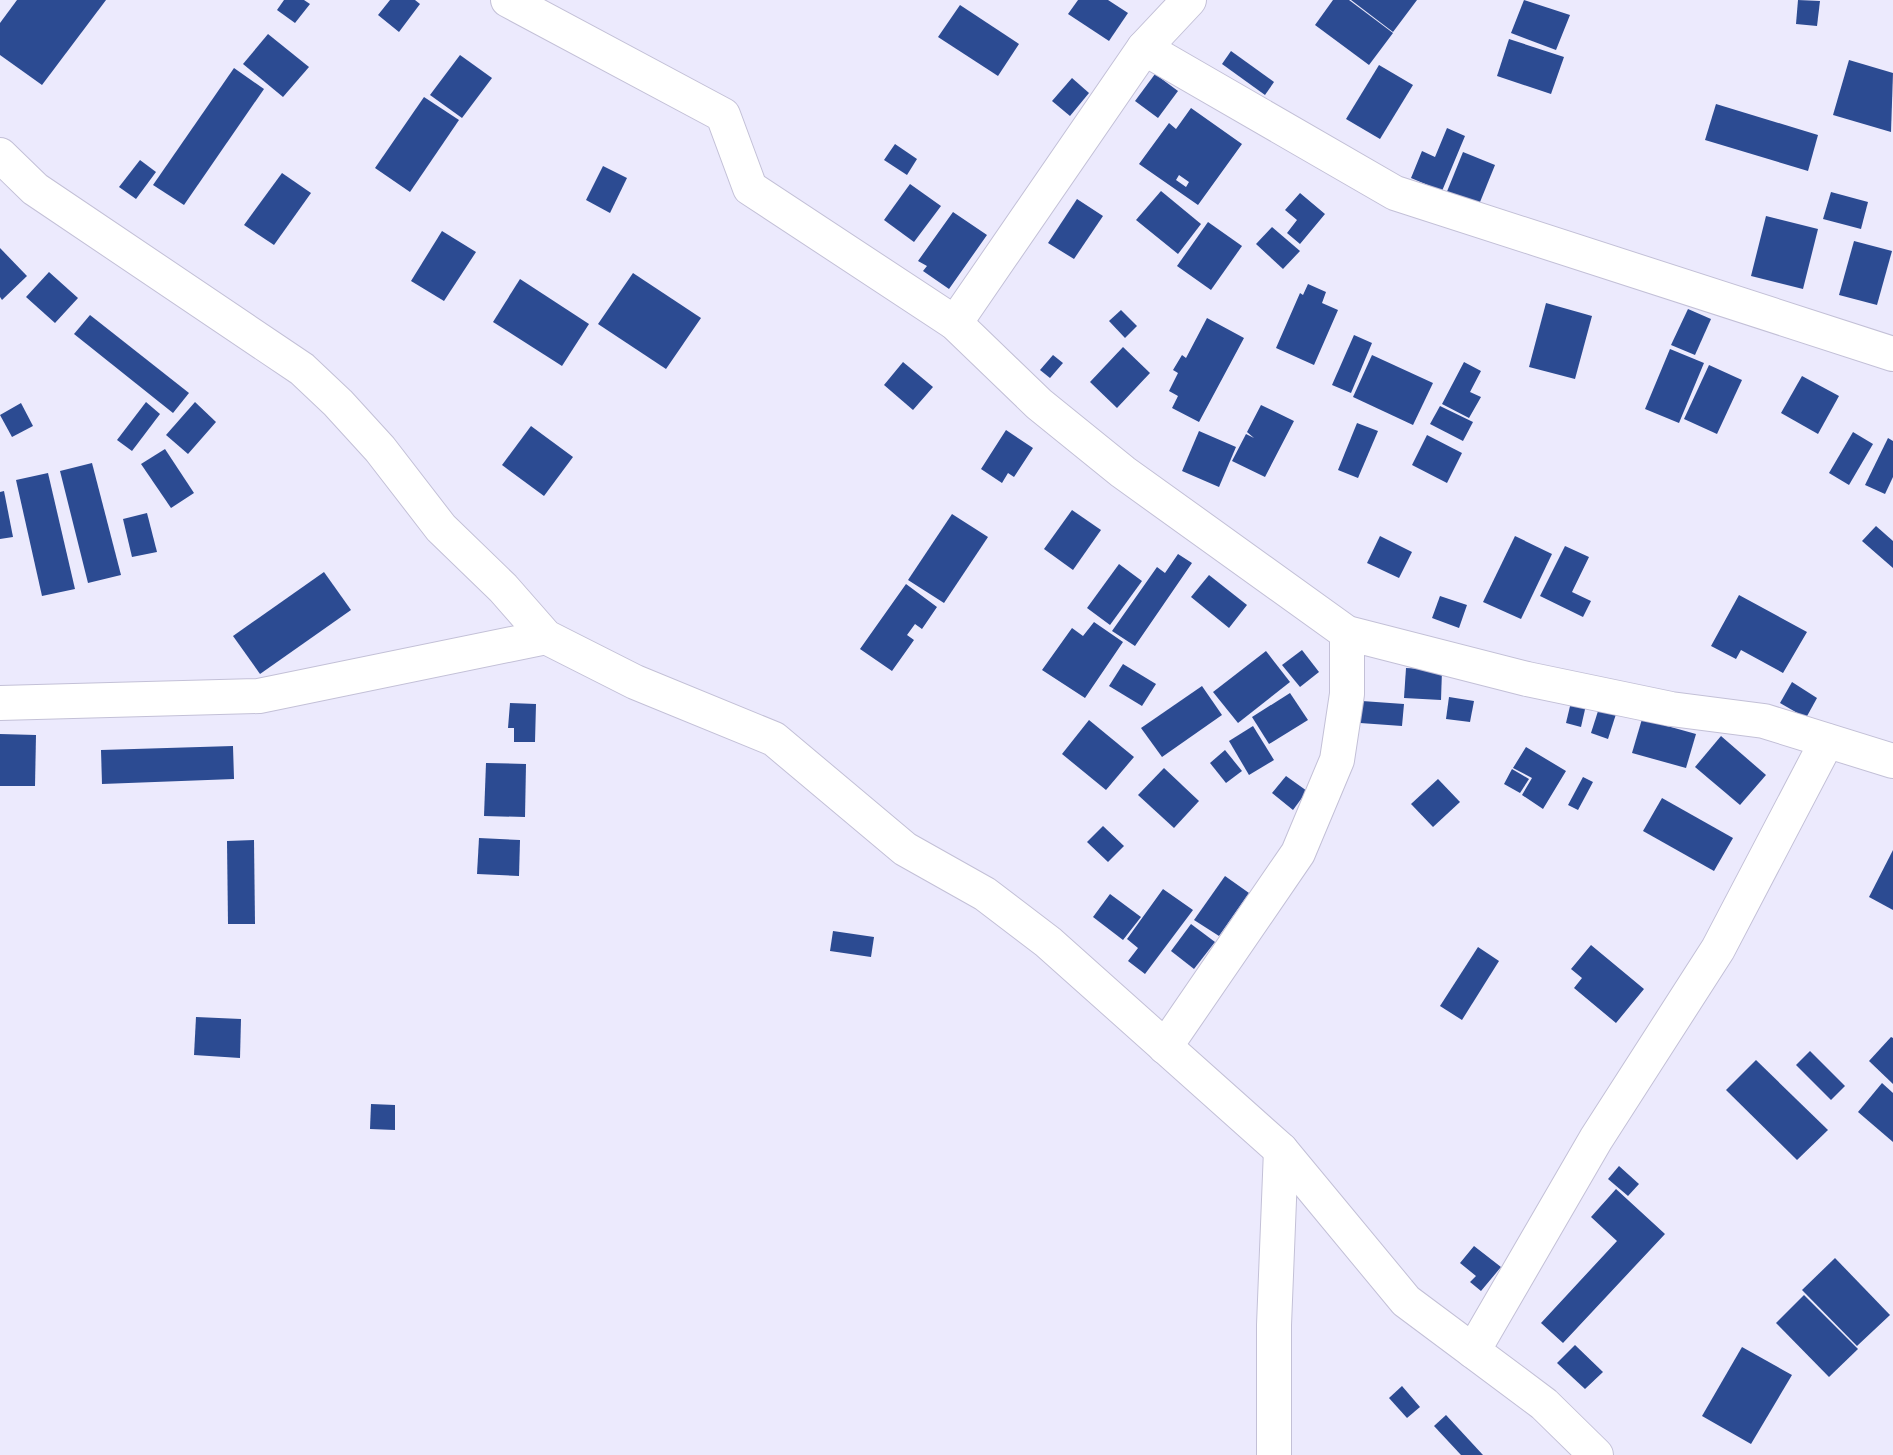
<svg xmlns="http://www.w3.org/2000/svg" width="1893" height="1455" font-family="Barlow,sans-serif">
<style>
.building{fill:#2c4b92;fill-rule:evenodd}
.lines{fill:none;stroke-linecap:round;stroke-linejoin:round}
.minor-casing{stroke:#c3c0d7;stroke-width:36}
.minor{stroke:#fff;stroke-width:34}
</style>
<rect width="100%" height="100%" fill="#eceafd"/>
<g class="building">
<polygon points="17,0 106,0 42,85 0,55 0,23"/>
<polygon points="284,0 304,0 310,4 295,23 277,10"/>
<polygon points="390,0 415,0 420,4 399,32 378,15"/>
<polygon points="1078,0 1108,0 1128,13 1109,41 1068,14"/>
<polygon points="1333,0 1349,0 1393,33 1369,65 1315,25"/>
<polygon points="1351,0 1417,0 1393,32"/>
<polygon points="1524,0 1570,15 1556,50 1511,33"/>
<polygon points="1798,0 1820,1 1817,26 1796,24"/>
<polygon points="960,5 1019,44 998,76 938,37"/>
<polygon points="268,34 309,67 283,97 243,64"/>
<polygon points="1509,39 1564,57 1551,94 1497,76"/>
<polygon points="1231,51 1274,82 1265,95 1222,64"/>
<polygon points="460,55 492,78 462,118 430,95"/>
<polygon points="1849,60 1893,73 1891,132 1833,115"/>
<polygon points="1379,65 1413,85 1380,139 1346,119"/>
<polygon points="234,68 264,89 184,205 153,185"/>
<polygon points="1155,74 1178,91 1158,118 1135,101"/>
<polygon points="1072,78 1089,93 1070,116 1052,101"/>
<polygon points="424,97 459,120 410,192 375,168"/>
<polygon points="1716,104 1818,135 1808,171 1705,140"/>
<path d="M1191 108 1242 144 1198 205 1139 164 1169 123 1176 129ZM1179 175 1189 182 1186 187 1176 180Z"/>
<polygon points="1447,128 1465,136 1442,191 1411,178 1422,151 1435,157"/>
<polygon points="895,144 917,159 907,175 884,160"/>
<polygon points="1463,152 1495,165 1478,207 1446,194"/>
<polygon points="140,160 156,172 136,199 119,187"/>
<polygon points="603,166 627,178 610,213 586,200"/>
<polygon points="282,173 311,193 274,245 244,225"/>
<polygon points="910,184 941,206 914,242 884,220"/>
<polygon points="1161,191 1201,224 1178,254 1136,220"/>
<polygon points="1831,192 1868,202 1861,229 1823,219"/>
<polygon points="1300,193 1325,214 1300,244 1287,233 1297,220 1285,210"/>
<polygon points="1077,199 1103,216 1074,259 1048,243"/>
<polygon points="953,212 987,235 949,289 923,271 927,266 918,261"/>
<polygon points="1766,216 1818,229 1803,289 1751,276"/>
<polygon points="1208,222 1242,246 1211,290 1177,266"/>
<polygon points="1272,227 1300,251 1283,269 1256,244"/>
<polygon points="442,231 476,252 444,301 411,281"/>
<polygon points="1854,241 1892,251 1877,305 1839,295"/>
<polygon points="0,248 27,276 2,300 0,297"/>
<polygon points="49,272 78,298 55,323 26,297"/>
<polygon points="633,273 701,318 666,369 598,324"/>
<polygon points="520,279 589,324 562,366 493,322"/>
<polygon points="1308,284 1326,292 1322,303 1338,310 1314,365 1276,348 1300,293 1303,295"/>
<polygon points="1546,303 1592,316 1575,379 1529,367"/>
<polygon points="1688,309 1711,319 1695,355 1671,345"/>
<polygon points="1121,310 1137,326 1125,338 1109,321"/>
<polygon points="90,315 189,393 173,413 74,334"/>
<polygon points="1207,318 1244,338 1199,422 1172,408 1178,396 1169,391 1178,373 1173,370 1182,355 1186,358"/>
<polygon points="1354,335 1372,343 1351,393 1332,385"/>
<polygon points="1123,347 1150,373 1117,408 1090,382"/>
<polygon points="1670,349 1704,363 1679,423 1645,409"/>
<polygon points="1053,355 1063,363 1050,378 1040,370"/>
<polygon points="1372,355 1433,383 1413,425 1353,397"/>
<polygon points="903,362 933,387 913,410 884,385"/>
<polygon points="1464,362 1481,371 1470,392 1481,397 1469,418 1442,404"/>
<polygon points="1709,365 1742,380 1717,434 1684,419"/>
<polygon points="1802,376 1839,396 1818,434 1781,413"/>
<polygon points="146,402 160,414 132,451 117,440"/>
<polygon points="195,402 216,422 188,454 166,435"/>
<polygon points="21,403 33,426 12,437 0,415"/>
<polygon points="1261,405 1294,421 1265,477 1232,461 1246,434 1254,438 1247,432"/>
<polygon points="1440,406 1473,422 1463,441 1430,424"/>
<polygon points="1357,423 1378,431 1358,478 1338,470"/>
<polygon points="531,426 573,457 544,496 502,465"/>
<polygon points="1006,430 1033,448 1014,477 1008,473 1002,483 981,469"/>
<polygon points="1199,431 1236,447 1219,487 1182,471"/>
<polygon points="1853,432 1873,444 1849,485 1829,473"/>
<polygon points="1427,435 1462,453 1447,483 1412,465"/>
<polygon points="1888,438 1893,441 1893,477 1885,494 1865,485"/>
<polygon points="165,449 194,493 171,508 141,464"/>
<polygon points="92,463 121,575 88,583 60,471"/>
<polygon points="48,473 75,589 42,596 16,480"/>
<polygon points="4,491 13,537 0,539 0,492"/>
<polygon points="1072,510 1101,530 1073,570 1044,549"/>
<polygon points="147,513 157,552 132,557 123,519"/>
<polygon points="952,514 988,537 944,603 908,580"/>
<polygon points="1876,526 1893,541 1893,568 1862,541"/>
<polygon points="1380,536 1412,552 1399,578 1367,563"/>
<polygon points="1515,536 1552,554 1521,619 1483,602"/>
<polygon points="1565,546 1589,557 1572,592 1591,601 1583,617 1540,596"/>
<polygon points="1178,554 1192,563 1135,646 1112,631 1157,567 1165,573"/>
<polygon points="1119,564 1142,581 1110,625 1087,608"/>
<polygon points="324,572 351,610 260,674 233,636"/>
<polygon points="1209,575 1247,605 1229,628 1191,597"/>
<polygon points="906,584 937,607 922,629 915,624 907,635 914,640 892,671 860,649"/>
<polygon points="1739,595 1807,632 1783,673 1741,650 1736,659 1711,646"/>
<polygon points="1440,596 1467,605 1459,628 1432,618"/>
<polygon points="1094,622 1123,642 1085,698 1042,670 1072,628 1083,636"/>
<polygon points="1302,650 1319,672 1300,687 1282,665"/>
<polygon points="1266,651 1290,682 1238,723 1213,692"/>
<polygon points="1123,664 1156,684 1142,706 1109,686"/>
<polygon points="1406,668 1442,670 1441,700 1404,698"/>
<polygon points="1792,682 1817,698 1806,718 1780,703"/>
<polygon points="1202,686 1222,715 1162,757 1141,728"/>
<polygon points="1290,693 1308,720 1269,744 1252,717"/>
<polygon points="1449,697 1474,701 1470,722 1446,719"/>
<polygon points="1362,701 1404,704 1402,726 1360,723"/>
<polygon points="1571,702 1586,705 1581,727 1566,723"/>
<polygon points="510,703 536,704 535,742 514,742 514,728 508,728"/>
<polygon points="1599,708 1616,714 1608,739 1591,733"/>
<polygon points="1642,719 1696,734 1686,768 1632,753"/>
<polygon points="1089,720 1134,757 1106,790 1062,754"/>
<polygon points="1253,726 1274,760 1249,775 1229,741"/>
<polygon points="0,734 36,735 35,786 0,786"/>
<polygon points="1721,736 1766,775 1740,805 1695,767"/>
<polygon points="233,746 234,779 102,784 101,750"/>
<polygon points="1526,747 1566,771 1543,809 1522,795 1532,778 1513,768"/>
<polygon points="1225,750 1242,771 1226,783 1210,763"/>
<polygon points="486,763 526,764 525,817 484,816"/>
<polygon points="1164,768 1199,801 1174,828 1138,795"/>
<polygon points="1512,769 1529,779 1520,793 1504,784"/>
<polygon points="1286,776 1307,791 1293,810 1272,793"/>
<polygon points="1583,777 1593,782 1578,810 1568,805"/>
<polygon points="1438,779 1460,802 1433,827 1411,804"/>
<polygon points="1662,798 1733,838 1714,871 1643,831"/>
<polygon points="1103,826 1124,846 1108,862 1087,842"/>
<polygon points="479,838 520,840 519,876 477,874"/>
<polygon points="254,840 255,924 228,924 227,841"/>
<polygon points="1893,850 1893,910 1869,897"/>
<polygon points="1225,876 1249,893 1219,936 1194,920"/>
<polygon points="1163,889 1193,910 1145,974 1128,961 1138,948 1127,939"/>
<polygon points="1110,894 1141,917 1123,940 1093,917"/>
<polygon points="1191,924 1215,942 1194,969 1171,951"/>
<polygon points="833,931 874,937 871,957 830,951"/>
<polygon points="1591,945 1644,989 1616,1023 1574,988 1582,978 1571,969"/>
<polygon points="1478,947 1499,961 1462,1020 1440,1006"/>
<polygon points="196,1017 241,1019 240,1058 194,1055"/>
<polygon points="1891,1037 1893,1038 1893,1084 1869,1061"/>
<polygon points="1810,1051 1845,1086 1831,1100 1796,1065"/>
<polygon points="1756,1060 1828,1130 1797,1160 1726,1090"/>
<polygon points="1882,1083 1893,1093 1893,1142 1858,1112"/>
<polygon points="371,1104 395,1105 395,1130 370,1129"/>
<polygon points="1619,1166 1639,1184 1628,1196 1608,1179"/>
<polygon points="1616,1189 1665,1234 1563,1343 1541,1323 1617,1241 1591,1217"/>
<polygon points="1474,1246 1501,1267 1481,1291 1470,1282 1476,1276 1460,1263"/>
<polygon points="1835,1258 1890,1315 1857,1346 1802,1290"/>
<polygon points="1804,1295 1858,1349 1829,1377 1776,1323"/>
<polygon points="1575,1345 1603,1372 1585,1389 1557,1363"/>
<polygon points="1742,1347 1792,1375 1751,1444 1702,1416"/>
<polygon points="1402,1386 1420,1407 1407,1418 1389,1398"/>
<polygon points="1446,1415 1483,1455 1461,1455 1434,1426"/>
</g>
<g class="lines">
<g class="minor-casing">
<g id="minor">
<polyline points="508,0 723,115 750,188 955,323 1039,404 1123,472 1347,633 1527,679 1671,709 1764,721 1893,761"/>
<polyline points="1144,48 1395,193 1893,354"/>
<polyline points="0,155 35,189 302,369 338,403 380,449 441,528 503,588 546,637 635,682 774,739 905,849 985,894 1048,942 1281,1150 1406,1301 1544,1404 1596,1455"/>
<polyline points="955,323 1144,48 1189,0"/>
<polyline points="0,703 259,696 546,637"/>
<polyline points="1165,1047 1298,853 1337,760 1347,694 1347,633"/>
<polyline points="1473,1351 1596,1139 1718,949 1827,741"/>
<polyline points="1274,1455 1274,1325 1281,1150"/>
</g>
</g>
<use href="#minor" class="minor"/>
</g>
</svg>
